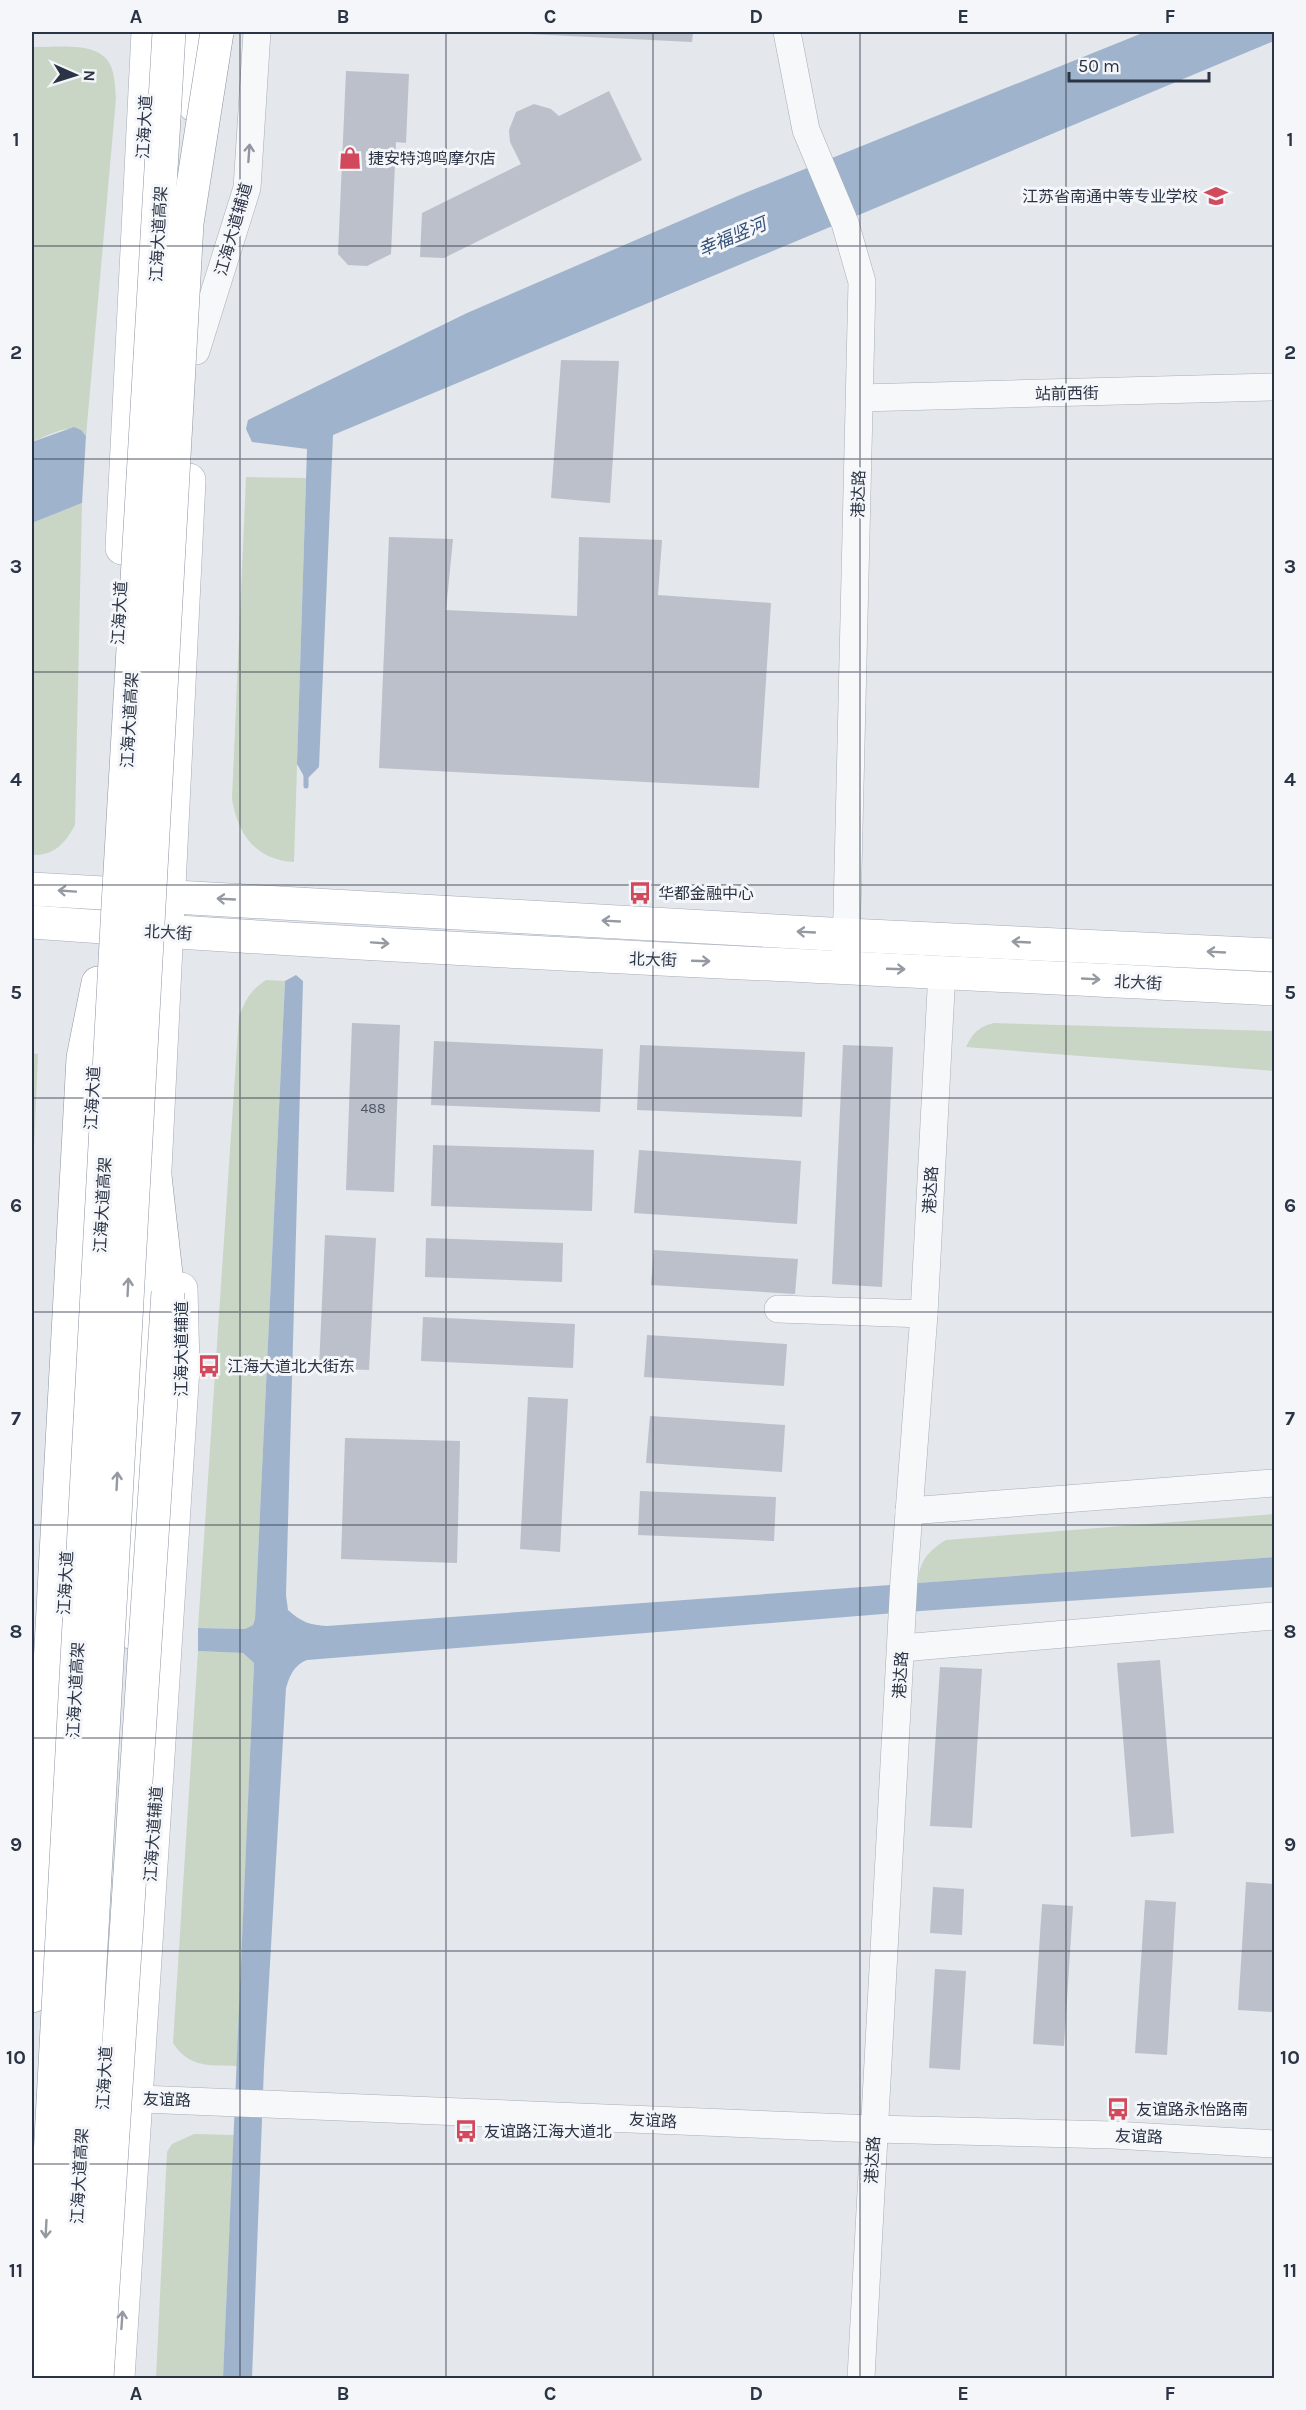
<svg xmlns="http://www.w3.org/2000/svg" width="1306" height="2410" font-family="Karla,'Noto Sans SC',sans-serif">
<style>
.green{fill:#c9d6c5}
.water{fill:#9fb4cc}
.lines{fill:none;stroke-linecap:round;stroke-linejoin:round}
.stream{stroke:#9fb4cc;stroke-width:5}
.building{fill:#bbc0ca}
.minor-casing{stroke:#a9aeb7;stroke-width:28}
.major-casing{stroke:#a3abb8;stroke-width:34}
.highway-casing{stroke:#8b94a3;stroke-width:34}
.minor{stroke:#f7f8fa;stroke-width:27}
.major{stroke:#fff;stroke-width:33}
.highway{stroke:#fff;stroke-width:33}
.highway-bridge-casing{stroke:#8b94a3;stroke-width:34;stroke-linecap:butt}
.highway-bridge{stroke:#fff;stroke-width:33}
.oneway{stroke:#9196a0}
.oneway2{stroke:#959aa2}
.grid{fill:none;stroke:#2b3445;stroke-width:1.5;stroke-opacity:0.55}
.labels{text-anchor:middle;stroke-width:6;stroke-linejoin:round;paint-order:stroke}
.number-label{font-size:14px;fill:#4f5766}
.street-label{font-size:16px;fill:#2b3445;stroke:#f4f6f9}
.poi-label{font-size:16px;fill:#2b3445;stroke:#f4f6f9;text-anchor:start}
.water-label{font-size:18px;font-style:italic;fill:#34527a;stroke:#f4f6f9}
.neatline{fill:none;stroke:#2b3445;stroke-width:2}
.grid-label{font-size:20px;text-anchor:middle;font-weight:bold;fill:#2b3445}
</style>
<rect width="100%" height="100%" fill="#e4e7ec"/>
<g class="green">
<path d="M32 47C56 48 103 39 112 69 115 78 115 89 116 98L86 436C74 419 47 436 32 442Z"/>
<path d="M246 477 306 478 294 862C256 860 238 835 232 799Z"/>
<path d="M82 503 75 825C65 844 53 856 32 855V523Z"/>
<path d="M266 980 285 981 255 1619 253 1625 245 1629 198 1628 239 1016C246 999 251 990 266 980Z"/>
<path d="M994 1023 1274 1031V1071L966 1047C973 1033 978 1027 994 1023Z"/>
<polygon points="32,1053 38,1054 32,1197"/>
<path d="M1274 1514V1557L918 1583C919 1561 928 1551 946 1540Z"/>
<path d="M198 1651 243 1653 254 1663 237 2066C209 2065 189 2068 173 2043Z"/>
<polygon points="194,2134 234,2135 223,2378 156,2378 167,2152 172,2144"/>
</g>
<g class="water">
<polygon points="1145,32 1274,32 1274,41 333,435 319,767 306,780 297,764 307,449 252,442 246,429 248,420 467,313 740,195"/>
<polygon points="74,427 81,430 86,436 82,503 32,523 32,442"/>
<path d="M296 975 303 981 286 1595 288 1610C301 1622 310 1625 327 1626L1274 1557V1587L920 1611 307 1660C294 1665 290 1675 286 1688L264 2067 252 2378H223L254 1663 243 1653 198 1651V1628L245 1629 253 1625 255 1619 285 981Z"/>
</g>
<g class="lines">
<polyline class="stream" points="306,786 306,773"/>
</g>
<g class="building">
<polygon points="487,32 693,32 692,42"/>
<polygon points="346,71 409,74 406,143 396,142 391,254 367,266 348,265 338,254"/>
<polygon points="609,91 642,160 444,258 420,257 422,213 521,164 510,142 509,130 516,112 534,104 551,109 559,116"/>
<polygon points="561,360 619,361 610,503 551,498"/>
<polygon points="389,537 453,539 446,610 577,616 579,537 662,540 658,595 771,603 759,788 379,768"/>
<polygon points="352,1023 400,1025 394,1192 346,1190"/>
<polygon points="434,1041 603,1049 600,1112 431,1105"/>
<polygon points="640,1045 805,1052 802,1117 637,1110"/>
<polygon points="843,1045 893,1047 882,1287 832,1284"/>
<polygon points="433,1145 594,1150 592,1211 431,1206"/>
<polygon points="639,1150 801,1161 797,1224 634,1213"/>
<polygon points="325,1235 376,1238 369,1370 319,1368"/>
<polygon points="426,1238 563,1243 562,1282 425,1277"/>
<polygon points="654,1250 798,1259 795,1294 651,1285"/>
<polygon points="423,1317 575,1324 573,1368 421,1361"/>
<polygon points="647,1335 787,1344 784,1386 644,1377"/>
<polygon points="528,1397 568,1399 560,1552 520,1549"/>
<polygon points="650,1416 785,1425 782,1472 646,1463"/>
<polygon points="345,1438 460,1441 457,1563 341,1559"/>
<polygon points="640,1491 776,1497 774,1541 638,1535"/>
<polygon points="1160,1660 1174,1833 1131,1837 1117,1663"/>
<polygon points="940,1667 982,1669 972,1828 930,1826"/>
<polygon points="1246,1882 1274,1884 1274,2012 1238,2010"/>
<polygon points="933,1887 964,1889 962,1935 930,1933"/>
<polygon points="1145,1900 1176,1902 1167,2055 1135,2053"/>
<polygon points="1042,1904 1073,1906 1064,2046 1033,2044"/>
<polygon points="935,1969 966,1971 960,2070 929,2068"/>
</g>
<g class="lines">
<g class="minor-casing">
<g id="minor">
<polyline points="787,32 806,130 845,223 862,282 846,954"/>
<polyline points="196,351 247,188 257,32"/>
<polyline points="860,398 1274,387"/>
<polyline points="778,1309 924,1314"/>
<polyline points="909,1511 1274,1483"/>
<polyline points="902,1648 1274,1616"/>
<polyline points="117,2098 874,2129 1113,2135 1274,2144"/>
<polyline points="861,2378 904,1579 924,1314 942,971"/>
</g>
</g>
<g class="major-casing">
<g id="major">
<polyline points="122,548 148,32"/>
<polyline points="32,889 847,935 1274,955"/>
<path d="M32 922C445 952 860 967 1274 989"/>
<polyline points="130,1632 149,1291 189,480"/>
<polyline points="118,2378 183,1368 181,1289"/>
</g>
</g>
<g class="highway-casing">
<g id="highway">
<polyline points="194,105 197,32"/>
<polyline points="154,1167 168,1292"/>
<polyline points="32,1996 83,1058 98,983"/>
</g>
</g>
<use href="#minor" class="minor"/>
<use href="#major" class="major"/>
<use href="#highway" class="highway"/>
<g class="highway-bridge-casing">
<g id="highway-bridge">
<polyline points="38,2378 118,906 169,32"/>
<polyline points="67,2378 187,223 217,32"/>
<polyline points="97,2378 168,1292"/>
</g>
</g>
<use href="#highway-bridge" class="highway-bridge"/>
</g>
<defs><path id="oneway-shaft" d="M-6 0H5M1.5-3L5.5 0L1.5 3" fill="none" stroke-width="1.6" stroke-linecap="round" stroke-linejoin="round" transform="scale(1.5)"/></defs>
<use class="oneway" href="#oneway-shaft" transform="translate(249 153) rotate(-86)"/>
<g class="oneway2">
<use href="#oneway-shaft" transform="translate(67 891) rotate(-176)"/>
<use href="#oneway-shaft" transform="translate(226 899) rotate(-177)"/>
<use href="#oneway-shaft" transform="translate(611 921) rotate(-177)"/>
<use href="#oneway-shaft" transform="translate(806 932) rotate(-177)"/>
<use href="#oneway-shaft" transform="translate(1021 942) rotate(-177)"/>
<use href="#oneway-shaft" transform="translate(380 943) rotate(4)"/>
<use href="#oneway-shaft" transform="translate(1216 952) rotate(-177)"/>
<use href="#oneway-shaft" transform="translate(701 961) rotate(2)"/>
<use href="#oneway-shaft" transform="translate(896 969) rotate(2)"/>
<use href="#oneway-shaft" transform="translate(1091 979) rotate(3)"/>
<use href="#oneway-shaft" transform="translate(128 1287) rotate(-87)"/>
<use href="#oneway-shaft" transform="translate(117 1481) rotate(-87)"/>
<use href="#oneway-shaft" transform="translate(46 2229) rotate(93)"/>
<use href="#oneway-shaft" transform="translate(122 2320) rotate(-86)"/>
</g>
<path class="grid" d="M240 32V2378M446 32V2378M653 32V2378M860 32V2378M1066 32V2378M32 246H1274M32 459H1274M32 672H1274M32 885H1274M32 1098H1274M32 1312H1274M32 1525H1274M32 1738H1274M32 1951H1274M32 2164H1274"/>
<defs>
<g id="shop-bare" transform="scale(1.8)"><path d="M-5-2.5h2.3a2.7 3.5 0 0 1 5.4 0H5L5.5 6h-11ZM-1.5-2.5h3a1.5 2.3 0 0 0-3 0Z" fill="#d1495b" stroke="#f4f6f9" stroke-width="2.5" paint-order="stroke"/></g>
<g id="school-bare" transform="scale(1.8)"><path d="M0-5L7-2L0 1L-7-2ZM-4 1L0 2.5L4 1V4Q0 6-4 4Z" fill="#d1495b" stroke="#f4f6f9" stroke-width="2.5" paint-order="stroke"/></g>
<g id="bus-bare" transform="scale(1.8)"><path d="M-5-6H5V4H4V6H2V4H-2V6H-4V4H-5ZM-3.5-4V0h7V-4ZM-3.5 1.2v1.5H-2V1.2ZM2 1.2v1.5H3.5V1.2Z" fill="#d1495b" stroke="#f4f6f9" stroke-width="2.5" paint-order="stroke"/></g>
</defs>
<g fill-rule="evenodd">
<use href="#shop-bare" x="350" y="158"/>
<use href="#school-bare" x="1216" y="196"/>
<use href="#bus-bare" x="640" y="893"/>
<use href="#bus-bare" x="209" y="1366"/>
<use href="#bus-bare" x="1118" y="2109"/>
<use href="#bus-bare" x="466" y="2131"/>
</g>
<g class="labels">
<g class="number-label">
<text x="373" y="1113">488</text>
</g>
<g class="street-label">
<text transform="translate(144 127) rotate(-87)" y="6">江海大道</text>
<text transform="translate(233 229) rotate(-74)" y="6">江海大道辅道</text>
<text transform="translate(158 234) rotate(-87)" y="6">江海大道高架</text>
<text transform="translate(1067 393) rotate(-1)" y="6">站前西街</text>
<text transform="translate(858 494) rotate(-89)" y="6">港达路</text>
<text transform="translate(119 613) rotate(-87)" y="6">江海大道</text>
<text transform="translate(129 720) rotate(-87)" y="6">江海大道高架</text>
<text transform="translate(168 932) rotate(3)" y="6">北大街</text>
<text transform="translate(653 959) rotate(2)" y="6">北大街</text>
<text transform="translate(1138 982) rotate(3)" y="6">北大街</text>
<text transform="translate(92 1098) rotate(-87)" y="6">江海大道</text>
<text transform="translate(930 1190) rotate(-87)" y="6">港达路</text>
<text transform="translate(102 1205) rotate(-87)" y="6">江海大道高架</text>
<text transform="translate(181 1349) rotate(-90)" y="6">江海大道辅道</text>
<text transform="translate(65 1583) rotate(-87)" y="6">江海大道</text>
<text transform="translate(900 1675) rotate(-87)" y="6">港达路</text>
<text transform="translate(75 1690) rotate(-87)" y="6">江海大道高架</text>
<text transform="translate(153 1834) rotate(-86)" y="6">江海大道辅道</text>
<text transform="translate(104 2078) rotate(-87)" y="6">江海大道</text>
<text transform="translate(167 2099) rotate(2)" y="6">友谊路</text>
<text transform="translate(653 2120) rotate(3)" y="6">友谊路</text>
<text transform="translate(1139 2136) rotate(2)" y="6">友谊路</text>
<text transform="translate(872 2160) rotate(-87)" y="6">港达路</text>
<text transform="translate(79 2176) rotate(-87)" y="6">江海大道高架</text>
</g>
<g class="poi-label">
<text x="368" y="164">捷安特鸿鸣摩尔店</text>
<text x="1198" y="202" text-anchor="end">江苏省南通中等专业学校</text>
<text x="658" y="899">华都金融中心</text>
<text x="227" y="1372">江海大道北大街东</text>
<text x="1136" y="2115">友谊路永怡路南</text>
<text x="484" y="2137">友谊路江海大道北</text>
</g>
<g class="water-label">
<text transform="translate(732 237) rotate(-23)" y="6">幸福竖河</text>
</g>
</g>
<rect width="1306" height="2410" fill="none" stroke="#f4f6f9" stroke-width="66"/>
<g transform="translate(75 75) rotate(93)" stroke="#f4f6f9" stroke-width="4.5" paint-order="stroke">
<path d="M0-4.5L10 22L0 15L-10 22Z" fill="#2b3445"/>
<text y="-9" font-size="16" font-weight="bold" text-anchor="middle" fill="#2b3445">N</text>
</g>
<path d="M1069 72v9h140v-9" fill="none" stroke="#2b3445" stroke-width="3"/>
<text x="1078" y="72" font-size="18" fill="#2b3445" stroke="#f4f6f9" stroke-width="4.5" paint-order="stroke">50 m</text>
<rect x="33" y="33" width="1240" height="2344" class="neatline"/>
<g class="grid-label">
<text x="136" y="23">A</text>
<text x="343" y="23">B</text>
<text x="550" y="23">C</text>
<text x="756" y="23">D</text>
<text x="963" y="23">E</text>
<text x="1170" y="23">F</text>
<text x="16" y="146">1</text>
<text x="1290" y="146">1</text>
<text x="16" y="359">2</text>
<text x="1290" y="359">2</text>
<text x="16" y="573">3</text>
<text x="1290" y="573">3</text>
<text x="16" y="786">4</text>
<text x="1290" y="786">4</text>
<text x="16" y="999">5</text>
<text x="1290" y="999">5</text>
<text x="16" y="1212">6</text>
<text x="1290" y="1212">6</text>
<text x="16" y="1425">7</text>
<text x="1290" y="1425">7</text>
<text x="16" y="1638">8</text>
<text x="1290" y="1638">8</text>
<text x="16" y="1851">9</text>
<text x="1290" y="1851">9</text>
<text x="16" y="2064">10</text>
<text x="1290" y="2064">10</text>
<text x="16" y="2277">11</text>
<text x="1290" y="2277">11</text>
<text x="136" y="2400">A</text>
<text x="343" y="2400">B</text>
<text x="550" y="2400">C</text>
<text x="756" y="2400">D</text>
<text x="963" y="2400">E</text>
<text x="1170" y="2400">F</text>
</g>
</svg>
